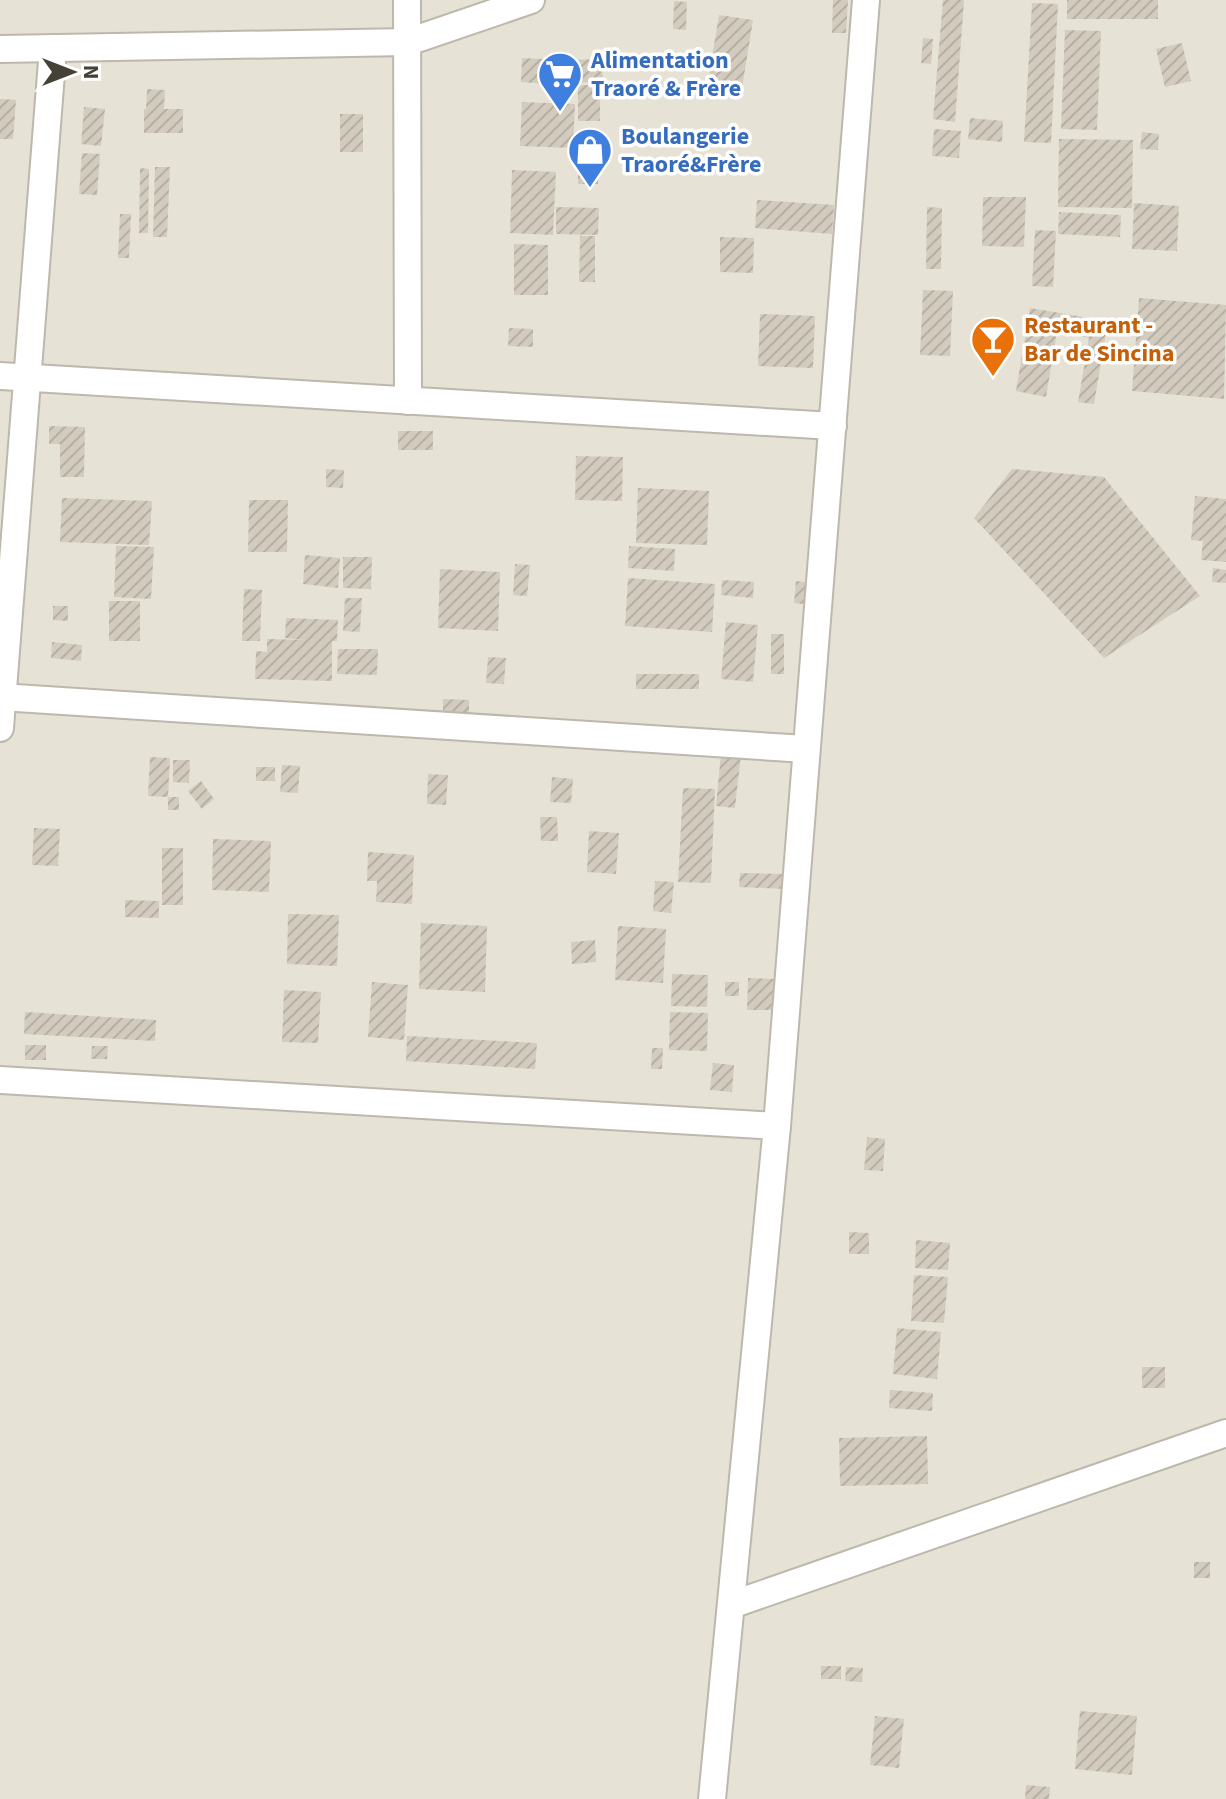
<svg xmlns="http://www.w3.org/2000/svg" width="1226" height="1799" font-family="'Source Sans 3',sans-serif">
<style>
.residential{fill:#e6e2d6}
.building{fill:url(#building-hatch)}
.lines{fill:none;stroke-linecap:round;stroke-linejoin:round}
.street-casing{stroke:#bdb8ab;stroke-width:30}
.street{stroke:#fff;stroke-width:26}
.labels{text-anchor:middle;stroke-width:7;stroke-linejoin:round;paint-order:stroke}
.shop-label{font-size:24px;font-weight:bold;fill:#366cbe;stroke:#fff;text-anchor:start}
.food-label{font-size:24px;font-weight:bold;fill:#c56008;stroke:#fff;text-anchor:start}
</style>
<defs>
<pattern id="building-hatch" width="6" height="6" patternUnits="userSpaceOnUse" patternTransform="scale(2)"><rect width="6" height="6" fill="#d3ccbe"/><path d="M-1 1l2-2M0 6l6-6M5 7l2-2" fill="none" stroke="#b6b0a4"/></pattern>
</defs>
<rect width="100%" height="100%" fill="#f2f0e8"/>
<rect class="residential" x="0" y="0" width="1226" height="1799"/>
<g class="building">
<polygon points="833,0 848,0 846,33 832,33"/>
<polygon points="943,0 964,0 955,122 933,119"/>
<rect x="1067" y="0" width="91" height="19"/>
<polygon points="674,1 687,2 686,30 673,29"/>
<polygon points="1032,3 1058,4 1051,143 1024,142"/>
<polygon points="719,15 753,20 742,88 708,82"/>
<polygon points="1065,30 1101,31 1097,130 1061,129"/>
<polygon points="923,38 933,39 931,64 921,63"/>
<polygon points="1182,43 1191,81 1165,87 1156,49"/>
<polygon points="522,58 564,60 562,85 521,82"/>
<polygon points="602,59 603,82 570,83 569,60"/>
<rect x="578" y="85" width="22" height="36"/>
<polygon points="147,89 165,90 164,109 183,109 183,133 144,133 144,109 146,109"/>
<polygon points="0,99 16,100 13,139 0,139"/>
<polygon points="522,102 575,104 573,148 520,146"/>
<polygon points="84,107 105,109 101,146 81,144"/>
<rect x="340" y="114" width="23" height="38"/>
<polygon points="970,118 1003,121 1002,142 968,139"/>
<polygon points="934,129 961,131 959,158 932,156"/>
<polygon points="1142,132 1159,134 1158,150 1140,149"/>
<polygon points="578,136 599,137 598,184 578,184"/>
<polygon points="1059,139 1133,140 1132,208 1058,207"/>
<polygon points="82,153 100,154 97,195 79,194"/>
<polygon points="155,167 170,167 167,237 153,237"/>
<polygon points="140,168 149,169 148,233 139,233"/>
<polygon points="512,170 556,172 553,235 510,233"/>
<polygon points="983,197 1026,197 1024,247 982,246"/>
<polygon points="757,200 834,205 832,234 755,228"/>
<polygon points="1134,203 1179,206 1177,251 1132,249"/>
<polygon points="556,207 599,208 598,235 556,234"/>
<polygon points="927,207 942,208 941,269 926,269"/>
<polygon points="1059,212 1121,215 1120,237 1058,234"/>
<polygon points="120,214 131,214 129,258 118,258"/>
<polygon points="1035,230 1056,231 1053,287 1032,286"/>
<polygon points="580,236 595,236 595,282 579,282"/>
<polygon points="720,237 754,238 753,273 720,272"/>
<polygon points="514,244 548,245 548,295 514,295"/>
<polygon points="923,290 953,291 950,356 920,355"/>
<polygon points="1139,298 1226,305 1224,399 1132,391"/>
<polygon points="1030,308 1108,321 1094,404 1078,402 1089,338 1057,332 1046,397 1016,391"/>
<polygon points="760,314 815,316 813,368 758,366"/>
<polygon points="509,328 533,329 533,347 508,346"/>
<polygon points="49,426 85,427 84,477 60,477 60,444 49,444"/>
<rect x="398" y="431" width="35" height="19"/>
<polygon points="576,456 623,457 622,501 575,500"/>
<polygon points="326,469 344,470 343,488 326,487"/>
<polygon points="1012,469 1104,477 1200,596 1104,658 974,518"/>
<polygon points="638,488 709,491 707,545 636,543"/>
<polygon points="1195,496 1226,499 1226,562 1201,560 1203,541 1191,540"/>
<polygon points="62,498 152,501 149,545 60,542"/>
<polygon points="249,500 288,500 287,552 248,552"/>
<polygon points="116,546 154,547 151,599 114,597"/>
<polygon points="629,546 675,549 674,571 628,568"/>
<polygon points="305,555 340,558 338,588 303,584"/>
<polygon points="343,557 372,557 371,589 343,588"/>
<polygon points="515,564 530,565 527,596 513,595"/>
<polygon points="1213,568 1226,570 1226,583 1212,582"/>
<polygon points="440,569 500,572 498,631 438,628"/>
<polygon points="628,578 715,584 712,632 625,626"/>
<polygon points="722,580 754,582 753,598 721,595"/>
<polygon points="796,581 814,583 812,605 794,603"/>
<polygon points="244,589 262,590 260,641 242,641"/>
<polygon points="345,598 362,598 360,632 343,631"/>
<rect x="109" y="601" width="31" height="40"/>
<polygon points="53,606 68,606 68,621 53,620"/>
<polygon points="286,618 338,620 337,641 332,641 332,681 255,679 256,651 267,652 267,639 303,640 285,638"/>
<polygon points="726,622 758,625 753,682 721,679"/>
<rect x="771" y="634" width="13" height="40"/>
<polygon points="52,642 82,645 81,661 51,658"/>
<polygon points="338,649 378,649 377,675 337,674"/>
<polygon points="488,657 506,658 504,684 486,683"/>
<rect x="636" y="674" width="63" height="15"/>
<polygon points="443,699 469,700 469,717 443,716"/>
<polygon points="721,753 741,755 735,808 716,806"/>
<polygon points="150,757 170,758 168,797 179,797 179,810 168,810 168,797 148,796"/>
<polygon points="173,760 190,760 189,783 173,782"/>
<polygon points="282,765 300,766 298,793 280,792"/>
<rect x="256" y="767" width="19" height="14"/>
<polygon points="428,774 448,775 446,805 427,804"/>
<polygon points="552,777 573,779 571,803 550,802"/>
<polygon points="201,781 214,799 202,809 188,791"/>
<polygon points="683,788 715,789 711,883 678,882"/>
<polygon points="540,817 557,817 558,841 541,841"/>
<polygon points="34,828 60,829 58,866 32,865"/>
<polygon points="589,831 619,833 616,874 587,872"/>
<polygon points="213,839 271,841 269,892 212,890"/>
<rect x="162" y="848" width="21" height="57"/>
<polygon points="368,852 414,855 412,904 376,902 377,881 367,881"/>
<polygon points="740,873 787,874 787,889 739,887"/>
<polygon points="655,881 674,882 671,913 653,911"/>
<polygon points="125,900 159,901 159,918 125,917"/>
<polygon points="288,914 339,915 337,966 287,964"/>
<polygon points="421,923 487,926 485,992 419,989"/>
<polygon points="618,926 666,929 663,983 615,980"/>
<polygon points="595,940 596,962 572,964 571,942"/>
<polygon points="672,974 708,975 707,1007 671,1006"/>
<polygon points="748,978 777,979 776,1010 747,1010"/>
<polygon points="372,982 408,985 404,1040 368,1037"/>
<rect x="725" y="982" width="14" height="14"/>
<polygon points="284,990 321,992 318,1043 282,1042"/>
<polygon points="25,1012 156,1020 155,1041 24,1034"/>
<polygon points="670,1012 708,1013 707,1051 669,1050"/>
<polygon points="407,1036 537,1043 535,1069 406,1061"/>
<rect x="25" y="1045" width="21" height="15"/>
<polygon points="92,1046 108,1046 107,1059 91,1059"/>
<polygon points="652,1048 663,1048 662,1069 651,1069"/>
<polygon points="713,1063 734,1065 732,1092 710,1090"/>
<polygon points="867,1137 885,1139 883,1171 864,1170"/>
<polygon points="849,1232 869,1233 869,1254 849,1254"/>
<polygon points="916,1240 950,1243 948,1270 915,1268"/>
<polygon points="914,1275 948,1277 944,1323 911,1321"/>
<polygon points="897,1328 941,1332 937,1379 893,1374"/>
<rect x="1142" y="1367" width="23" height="21"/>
<polygon points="890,1390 933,1393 932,1411 889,1408"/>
<polygon points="927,1436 928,1484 840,1486 839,1438"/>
<rect x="1194" y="1562" width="16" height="16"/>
<rect x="821" y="1666" width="20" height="13"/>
<polygon points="846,1667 863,1668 862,1682 845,1681"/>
<polygon points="1080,1711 1137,1716 1132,1775 1075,1769"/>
<polygon points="875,1716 904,1719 899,1768 870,1765"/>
<polygon points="1026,1785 1050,1787 1049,1799 1025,1799"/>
</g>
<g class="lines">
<g class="street-casing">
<g id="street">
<polyline points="407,0 408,401"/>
<polyline points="0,49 408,42 531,0"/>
<polyline points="0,376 833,426"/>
<polyline points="0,697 806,749"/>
<polyline points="0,728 53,48"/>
<polyline points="0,1080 777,1126"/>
<polyline points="731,1605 1226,1433"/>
<polyline points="712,1799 777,1126 866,0"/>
</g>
</g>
<use href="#street" class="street"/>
</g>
<defs>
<g id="supermarket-pin" transform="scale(2.3)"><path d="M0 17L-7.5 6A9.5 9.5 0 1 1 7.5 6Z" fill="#3f7fe0" stroke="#fff"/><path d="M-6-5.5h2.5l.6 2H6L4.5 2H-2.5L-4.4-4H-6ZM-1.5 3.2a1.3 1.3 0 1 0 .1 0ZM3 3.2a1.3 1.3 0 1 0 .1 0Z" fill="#fff"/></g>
<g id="shop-pin" transform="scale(2.3)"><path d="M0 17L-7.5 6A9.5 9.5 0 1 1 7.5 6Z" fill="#3f7fe0" stroke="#fff"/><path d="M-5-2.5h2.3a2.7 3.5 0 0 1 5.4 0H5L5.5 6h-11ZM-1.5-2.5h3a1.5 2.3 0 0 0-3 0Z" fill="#fff"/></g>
<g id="bar-pin" transform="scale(2.3)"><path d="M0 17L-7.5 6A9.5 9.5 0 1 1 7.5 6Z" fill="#e8710a" stroke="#fff"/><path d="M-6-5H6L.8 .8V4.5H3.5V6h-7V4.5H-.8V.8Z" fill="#fff"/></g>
</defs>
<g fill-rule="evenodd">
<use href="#supermarket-pin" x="560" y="74"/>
<use href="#shop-pin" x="590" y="150"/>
<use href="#bar-pin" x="993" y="339"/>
</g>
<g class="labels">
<g class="shop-label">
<text x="591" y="68">Alimentation<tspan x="591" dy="28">Traoré &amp; Frère</tspan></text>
<text x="621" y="144">Boulangerie<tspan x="621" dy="28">Traoré&amp;Frère</tspan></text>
</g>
<g class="food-label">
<text x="1024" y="333">Restaurant -<tspan x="1024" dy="28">Bar de Sincina</tspan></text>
</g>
</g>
<g transform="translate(72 72) rotate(90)" stroke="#ffffff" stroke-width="6" paint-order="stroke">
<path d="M0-6L14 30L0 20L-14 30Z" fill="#454137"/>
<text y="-12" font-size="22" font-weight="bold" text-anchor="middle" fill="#454137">N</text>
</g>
</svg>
